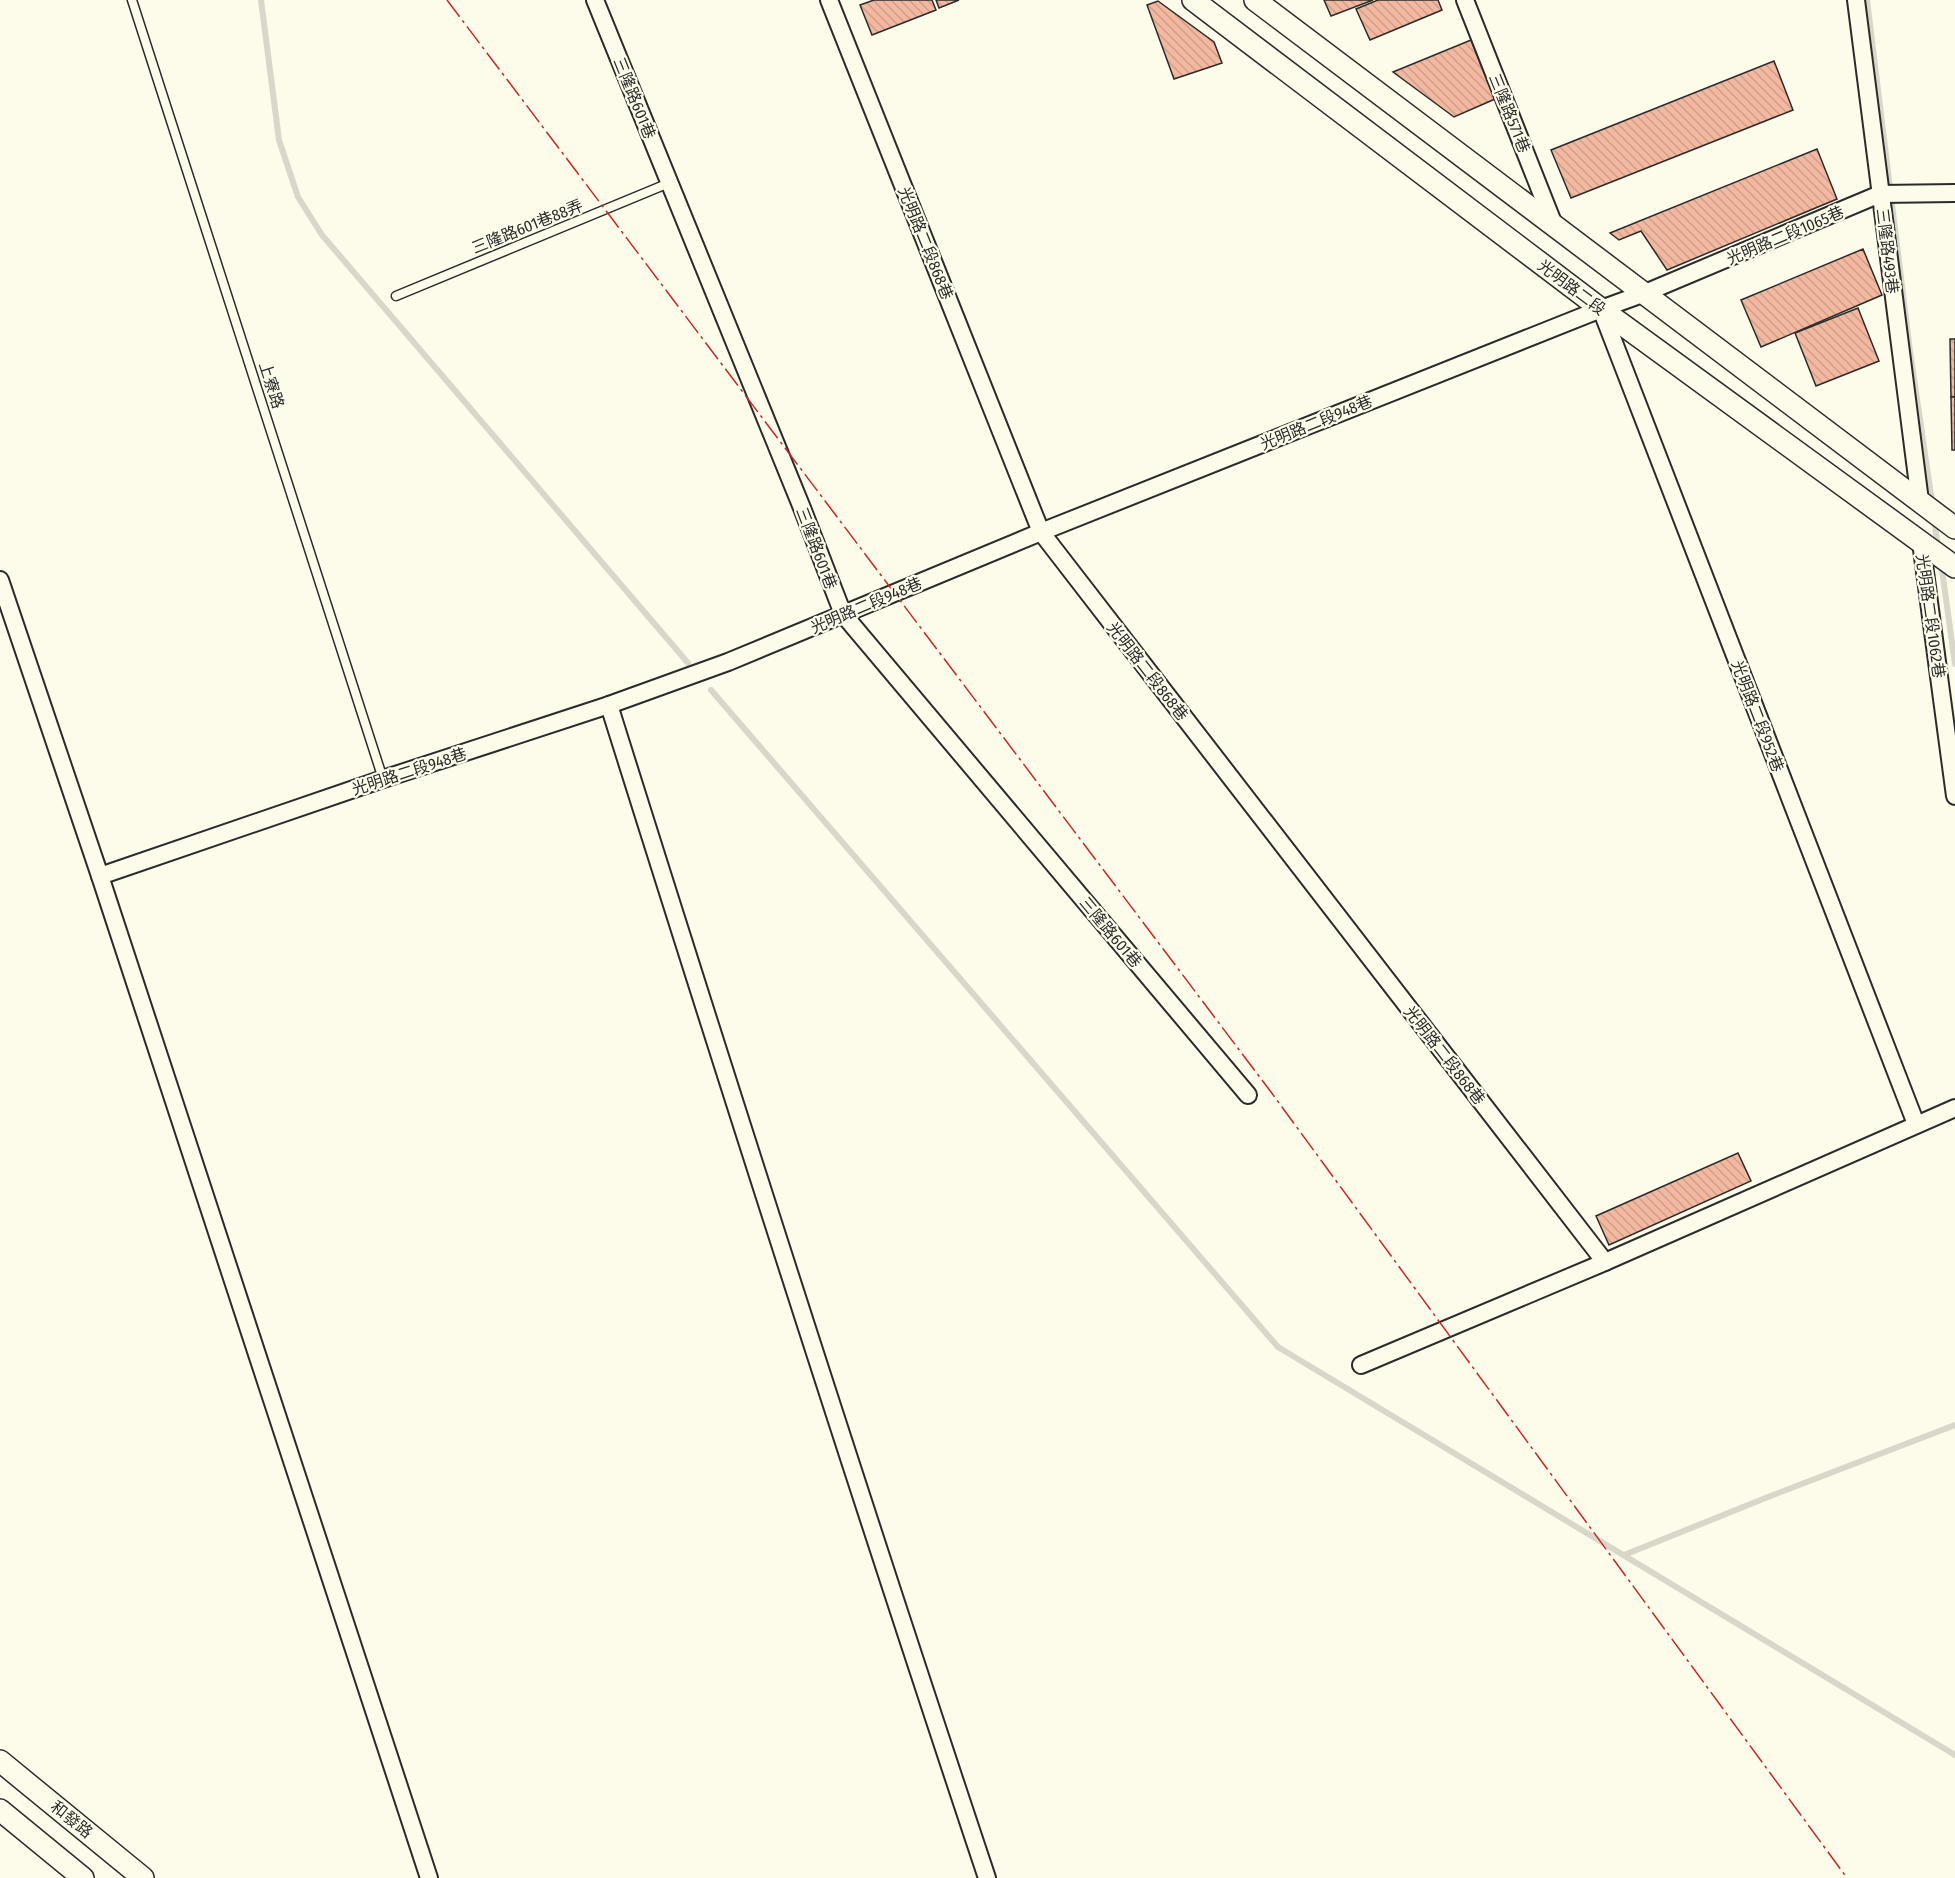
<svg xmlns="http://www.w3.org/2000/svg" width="1955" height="1878" font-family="'Fira Sans Condensed','Noto Sans TC',sans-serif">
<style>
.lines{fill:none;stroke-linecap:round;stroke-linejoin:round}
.stream{stroke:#d8d7c9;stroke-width:6}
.building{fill:url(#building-back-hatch);stroke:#2b2b2b;stroke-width:1.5}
.service-casing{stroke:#2b2b2b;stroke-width:11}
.minor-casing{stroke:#2b2b2b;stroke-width:20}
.tertiary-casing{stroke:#2b2b2b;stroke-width:24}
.service{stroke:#fdfbea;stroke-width:8}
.minor{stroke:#fdfbea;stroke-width:16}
.tertiary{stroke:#fdfbea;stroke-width:21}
.power{stroke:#c62828;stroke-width:1.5;stroke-dasharray:21 4.5 3 4.5;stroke-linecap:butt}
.labels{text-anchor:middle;stroke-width:4.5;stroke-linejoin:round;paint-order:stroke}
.street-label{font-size:16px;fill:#2b2b2b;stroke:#fdfbea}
</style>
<defs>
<pattern id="building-back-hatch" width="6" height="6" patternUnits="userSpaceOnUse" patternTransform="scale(1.5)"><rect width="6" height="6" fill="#f2b8a0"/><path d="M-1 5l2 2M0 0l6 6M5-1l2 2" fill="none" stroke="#d09e8a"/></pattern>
</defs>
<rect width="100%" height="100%" fill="#fdfbea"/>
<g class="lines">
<g class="stream">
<polyline points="261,0 279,140 298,197 322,235 688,663"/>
<polyline points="1867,0 1910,351 1932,502"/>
<polyline points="1934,518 1938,547"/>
<polyline points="1941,563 1955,664"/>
<polyline points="711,690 1278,1347 1955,1755"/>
<polyline points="1624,1555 1768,1497 1955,1425"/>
</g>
</g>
<g class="building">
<polygon points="874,0 932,0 936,10 872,35 860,5"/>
<polygon points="936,0 959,0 939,8"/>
<polygon points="1324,0 1373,0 1331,16"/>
<polygon points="1378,0 1438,0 1442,10 1370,40 1356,9"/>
<polygon points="1158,1 1214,42 1222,63 1174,79 1147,5"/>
<polygon points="1471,40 1495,99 1454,117 1393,72"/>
<polygon points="1774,61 1793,110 1571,198 1551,150"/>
<polygon points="1817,149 1837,199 1667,270 1641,231 1619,240 1610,233"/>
<polygon points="1863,249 1882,295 1761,347 1741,300"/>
<polygon points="1858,308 1879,361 1816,386 1795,333"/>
<polygon points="1950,339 1955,339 1955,397 1951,397"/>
<polygon points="1951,397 1955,397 1955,450 1952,450"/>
<polygon points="1738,1153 1751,1181 1609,1245 1596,1216"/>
</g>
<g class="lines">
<g class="service-casing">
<g id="service">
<polyline points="132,0 383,779"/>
<polyline points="396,296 669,183"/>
</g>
</g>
<g class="minor-casing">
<g id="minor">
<polyline points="595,0 802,508 843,614 1248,1095"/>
<polyline points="829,0 1041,532 1605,1262"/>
<polyline points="1465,0 1554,225"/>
<polyline points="1856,0 1920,501"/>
<polyline points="1601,309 1916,1124"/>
<polyline points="1921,542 1955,796"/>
<polyline points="0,580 100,876 429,1878"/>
<path d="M609 705C732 1097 857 1488 987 1878"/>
<polyline points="100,876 383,779 609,705 728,662 1041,532 1601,309 1645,293 1880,194 1955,193"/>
<polyline points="1361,1365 1605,1262 1955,1108"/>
</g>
</g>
<g class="tertiary-casing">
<g id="tertiary">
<polyline points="1193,0 1601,309 1955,567"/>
<polyline points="1255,0 1955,528"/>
<polyline points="0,1761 143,1878"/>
<polyline points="0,1810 83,1878"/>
</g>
</g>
<use href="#service" class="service"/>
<use href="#minor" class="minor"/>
<use href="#tertiary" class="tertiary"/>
<polyline class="power" points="447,0 1271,1092 1847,1878"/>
</g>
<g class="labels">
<g class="street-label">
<text transform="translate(635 98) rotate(68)" y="6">三隆路601巷</text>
<text transform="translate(1510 113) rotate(68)" y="6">三隆路571巷</text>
<text transform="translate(527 226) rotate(-22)" y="6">三隆路601巷88弄</text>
<text transform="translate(1785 235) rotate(-23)" y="6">光明路二段1065巷</text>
<text transform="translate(926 243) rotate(68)" y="6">光明路二段868巷</text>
<text transform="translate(1888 251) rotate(83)" y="6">三隆路493巷</text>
<text transform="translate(1572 287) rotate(37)" y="6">光明路二段</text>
<text transform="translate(272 385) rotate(72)" y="6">上寮路</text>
<text transform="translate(1316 422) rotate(-22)" y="6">光明路二段948巷</text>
<text transform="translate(817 548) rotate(69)" y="6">三隆路601巷</text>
<text transform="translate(866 605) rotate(-23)" y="6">光明路二段948巷</text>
<text transform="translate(1931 616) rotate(82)" y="6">光明路二段1062巷</text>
<text transform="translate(1148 671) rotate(52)" y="6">光明路二段868巷</text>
<text transform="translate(1758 716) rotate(69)" y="6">光明路二段952巷</text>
<text transform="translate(409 771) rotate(-18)" y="6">光明路二段948巷</text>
<text transform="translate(1111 932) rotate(50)" y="6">三隆路601巷</text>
<text transform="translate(1445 1055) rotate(52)" y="6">光明路二段868巷</text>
<text transform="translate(72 1819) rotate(39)" y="6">和發路</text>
</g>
</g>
</svg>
